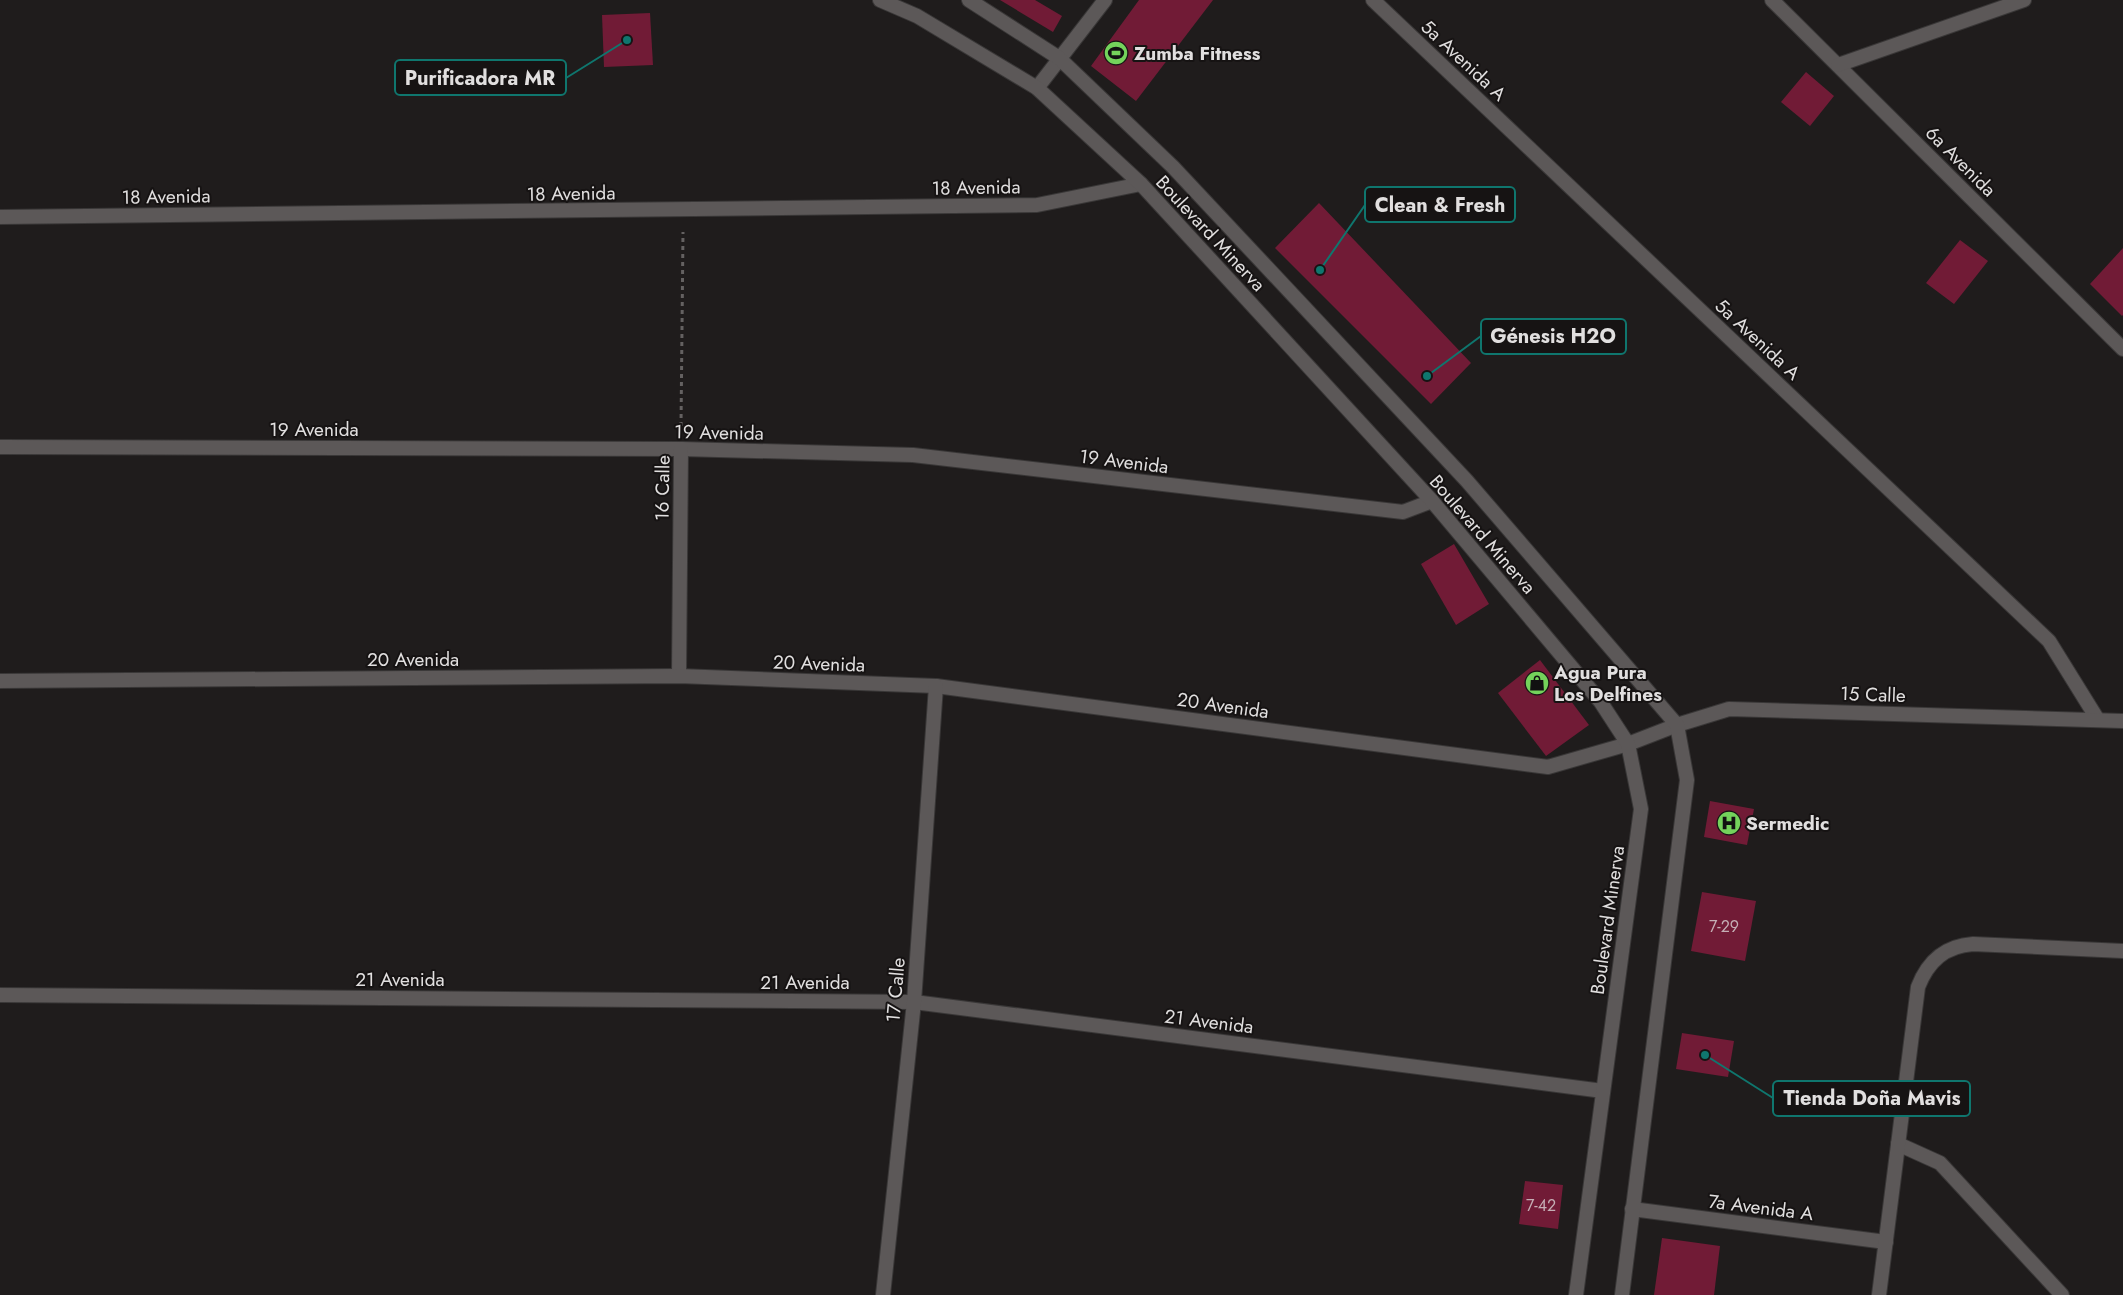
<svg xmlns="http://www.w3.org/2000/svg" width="2123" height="1295" font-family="Jost,sans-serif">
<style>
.building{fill:#711b36}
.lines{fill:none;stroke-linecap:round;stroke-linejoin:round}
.minor-casing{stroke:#393737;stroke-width:16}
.tertiary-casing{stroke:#393737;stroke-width:16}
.path{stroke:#646161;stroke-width:3;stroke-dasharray:4 4;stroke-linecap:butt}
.minor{stroke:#5c5858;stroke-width:14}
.tertiary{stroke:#5c5858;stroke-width:14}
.labels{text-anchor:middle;stroke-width:4;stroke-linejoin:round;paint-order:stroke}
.number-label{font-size:16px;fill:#c5aeb5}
.poi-label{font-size:19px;font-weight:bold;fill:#e1dfdf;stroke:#161313;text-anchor:start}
.street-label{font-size:19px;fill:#e1dfdf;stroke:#161313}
.leader{fill:none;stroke:#0f766e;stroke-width:2}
.callout-dot{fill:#0f766e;stroke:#161313;stroke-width:2}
.callout{fill:#161313;stroke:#0f766e;stroke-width:2}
.callout-label{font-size:20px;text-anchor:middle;font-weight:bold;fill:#e1dfdf}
</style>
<rect width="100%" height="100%" fill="#1f1c1c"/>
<g class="building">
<polygon points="1000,0 1035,0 1062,16 1053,32"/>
<polygon points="1139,0 1213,0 1136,101 1091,66"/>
<polygon points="650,13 653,65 604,67 602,15"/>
<polygon points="1806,72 1834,96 1810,126 1781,102"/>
<polygon points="1319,203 1471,363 1431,404 1275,248"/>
<polygon points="1960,240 1988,261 1954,304 1926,283"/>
<polygon points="2123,248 2123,315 2122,316 2090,284"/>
<polygon points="1454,544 1489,604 1456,625 1421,564"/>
<polygon points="1540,660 1589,725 1546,756 1498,693"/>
<polygon points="1710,801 1754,809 1747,845 1704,837"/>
<polygon points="1702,892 1756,901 1745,961 1691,951"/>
<polygon points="1682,1033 1734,1041 1728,1077 1676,1069"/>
<polygon points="1525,1181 1563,1185 1558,1229 1519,1224"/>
<polygon points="1662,1238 1720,1246 1714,1295 1654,1295"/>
</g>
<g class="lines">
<g class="minor-casing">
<g id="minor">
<polyline points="1373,0 2049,641 2098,720"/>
<polyline points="1772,0 2123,349"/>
<polyline points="1838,65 2024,0"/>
<polyline points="1037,88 1105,0"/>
<polyline points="0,217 1037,205 1141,184"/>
<polyline points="0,447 681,449 913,455 1403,512 1432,501"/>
<polyline points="679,676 681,449"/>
<polyline points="0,681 679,676 936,686 1548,767 1628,744 1677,725 1729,709 2123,721"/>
<polyline points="0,995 914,1002 1603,1091"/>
<polyline points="1898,1144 1940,1163 2062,1295"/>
<polyline points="1632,1209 1886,1242"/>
<polyline points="883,1295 914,1002 936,686"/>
<path d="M1879 1295 1918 987C1928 961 1945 946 1973 944L2123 951"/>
</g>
</g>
<g class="tertiary-casing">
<g id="tertiary">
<polyline points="880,0 917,16 1037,88 1141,184 1432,501 1600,701 1628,744 1641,809 1576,1295"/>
<polyline points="969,0 1059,58 1173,167 1467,481 1677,725 1687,780 1622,1295"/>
</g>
</g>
<polyline class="path" points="681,426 683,232"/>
<use href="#minor" class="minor"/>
<use href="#tertiary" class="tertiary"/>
</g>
<defs>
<g id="stadium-disc" transform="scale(1.25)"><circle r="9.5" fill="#74d25b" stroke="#161313"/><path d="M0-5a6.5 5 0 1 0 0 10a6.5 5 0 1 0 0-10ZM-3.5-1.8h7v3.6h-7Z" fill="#111"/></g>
<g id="shop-disc" transform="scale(1.25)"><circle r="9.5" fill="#74d25b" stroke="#161313"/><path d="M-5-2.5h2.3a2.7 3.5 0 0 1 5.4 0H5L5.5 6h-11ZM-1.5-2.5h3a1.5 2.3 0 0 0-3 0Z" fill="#111"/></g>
<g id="hospital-disc" transform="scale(1.25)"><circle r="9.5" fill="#74d25b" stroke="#161313"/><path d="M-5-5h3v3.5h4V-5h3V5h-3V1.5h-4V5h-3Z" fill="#111"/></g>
</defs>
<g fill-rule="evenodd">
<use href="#stadium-disc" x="1116" y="53"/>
<use href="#shop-disc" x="1537" y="683"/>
<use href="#hospital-disc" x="1729" y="823"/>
</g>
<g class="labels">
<g class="number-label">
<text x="1724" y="932">7-29</text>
<text x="1541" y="1211">7-42</text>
</g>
<g class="poi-label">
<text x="1134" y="60">Zumba Fitness</text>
<text x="1554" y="679">Agua Pura<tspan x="1554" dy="22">Los Delfines</tspan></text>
<text x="1746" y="830">Sermedic</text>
</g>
<g class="street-label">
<text transform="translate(1464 60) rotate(43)" y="7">5a Avenida A</text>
<text transform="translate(1961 161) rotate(45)" y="7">6a Avenida</text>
<text transform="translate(976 187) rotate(-1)" y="7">18 Avenida</text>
<text transform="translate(571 193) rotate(-1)" y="7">18 Avenida</text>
<text transform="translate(166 196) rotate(-1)" y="7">18 Avenida</text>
<text transform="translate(1211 233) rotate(47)" y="7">Boulevard Minerva</text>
<text transform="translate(1758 339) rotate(43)" y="7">5a Avenida A</text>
<text x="314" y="436">19 Avenida</text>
<text transform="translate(719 432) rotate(1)" y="7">19 Avenida</text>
<text transform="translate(1124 461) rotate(7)" y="7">19 Avenida</text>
<text transform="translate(662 488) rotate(-89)" y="7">16 Calle</text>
<text transform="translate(1483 534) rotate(49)" y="7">Boulevard Minerva</text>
<text x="413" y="666">20 Avenida</text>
<text transform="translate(819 663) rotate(2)" y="7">20 Avenida</text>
<text transform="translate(1873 694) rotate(2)" y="7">15 Calle</text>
<text transform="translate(1223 705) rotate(8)" y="7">20 Avenida</text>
<text transform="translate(1607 920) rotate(-82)" y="7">Boulevard Minerva</text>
<text x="400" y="986">21 Avenida</text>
<text x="805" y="989">21 Avenida</text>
<text transform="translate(895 990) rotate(-85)" y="7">17 Calle</text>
<text transform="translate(1209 1021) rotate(7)" y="7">21 Avenida</text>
<text transform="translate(1761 1207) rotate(7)" y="7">7a Avenida A</text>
</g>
</g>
<path class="leader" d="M627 40L566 78M1320 270L1365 205M1427 376L1481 336M1705 1055L1773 1098"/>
<g class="callout-dot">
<circle cx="627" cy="40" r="5"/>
<circle cx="1320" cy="270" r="5"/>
<circle cx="1427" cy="376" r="5"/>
<circle cx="1705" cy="1055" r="5"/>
</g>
<g class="callout">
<rect x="395" y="60" width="171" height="35" rx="5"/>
<rect x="1365" y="187" width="150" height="35" rx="5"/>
<rect x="1481" y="319" width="145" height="35" rx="5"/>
<rect x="1773" y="1081" width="197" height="35" rx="5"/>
</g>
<g class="callout-label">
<text x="480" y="85">Purificadora MR</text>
<text x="1440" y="212">Clean &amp; Fresh</text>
<text x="1553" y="343">Génesis H2O</text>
<text x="1872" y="1105">Tienda Doña Mavis</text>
</g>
</svg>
